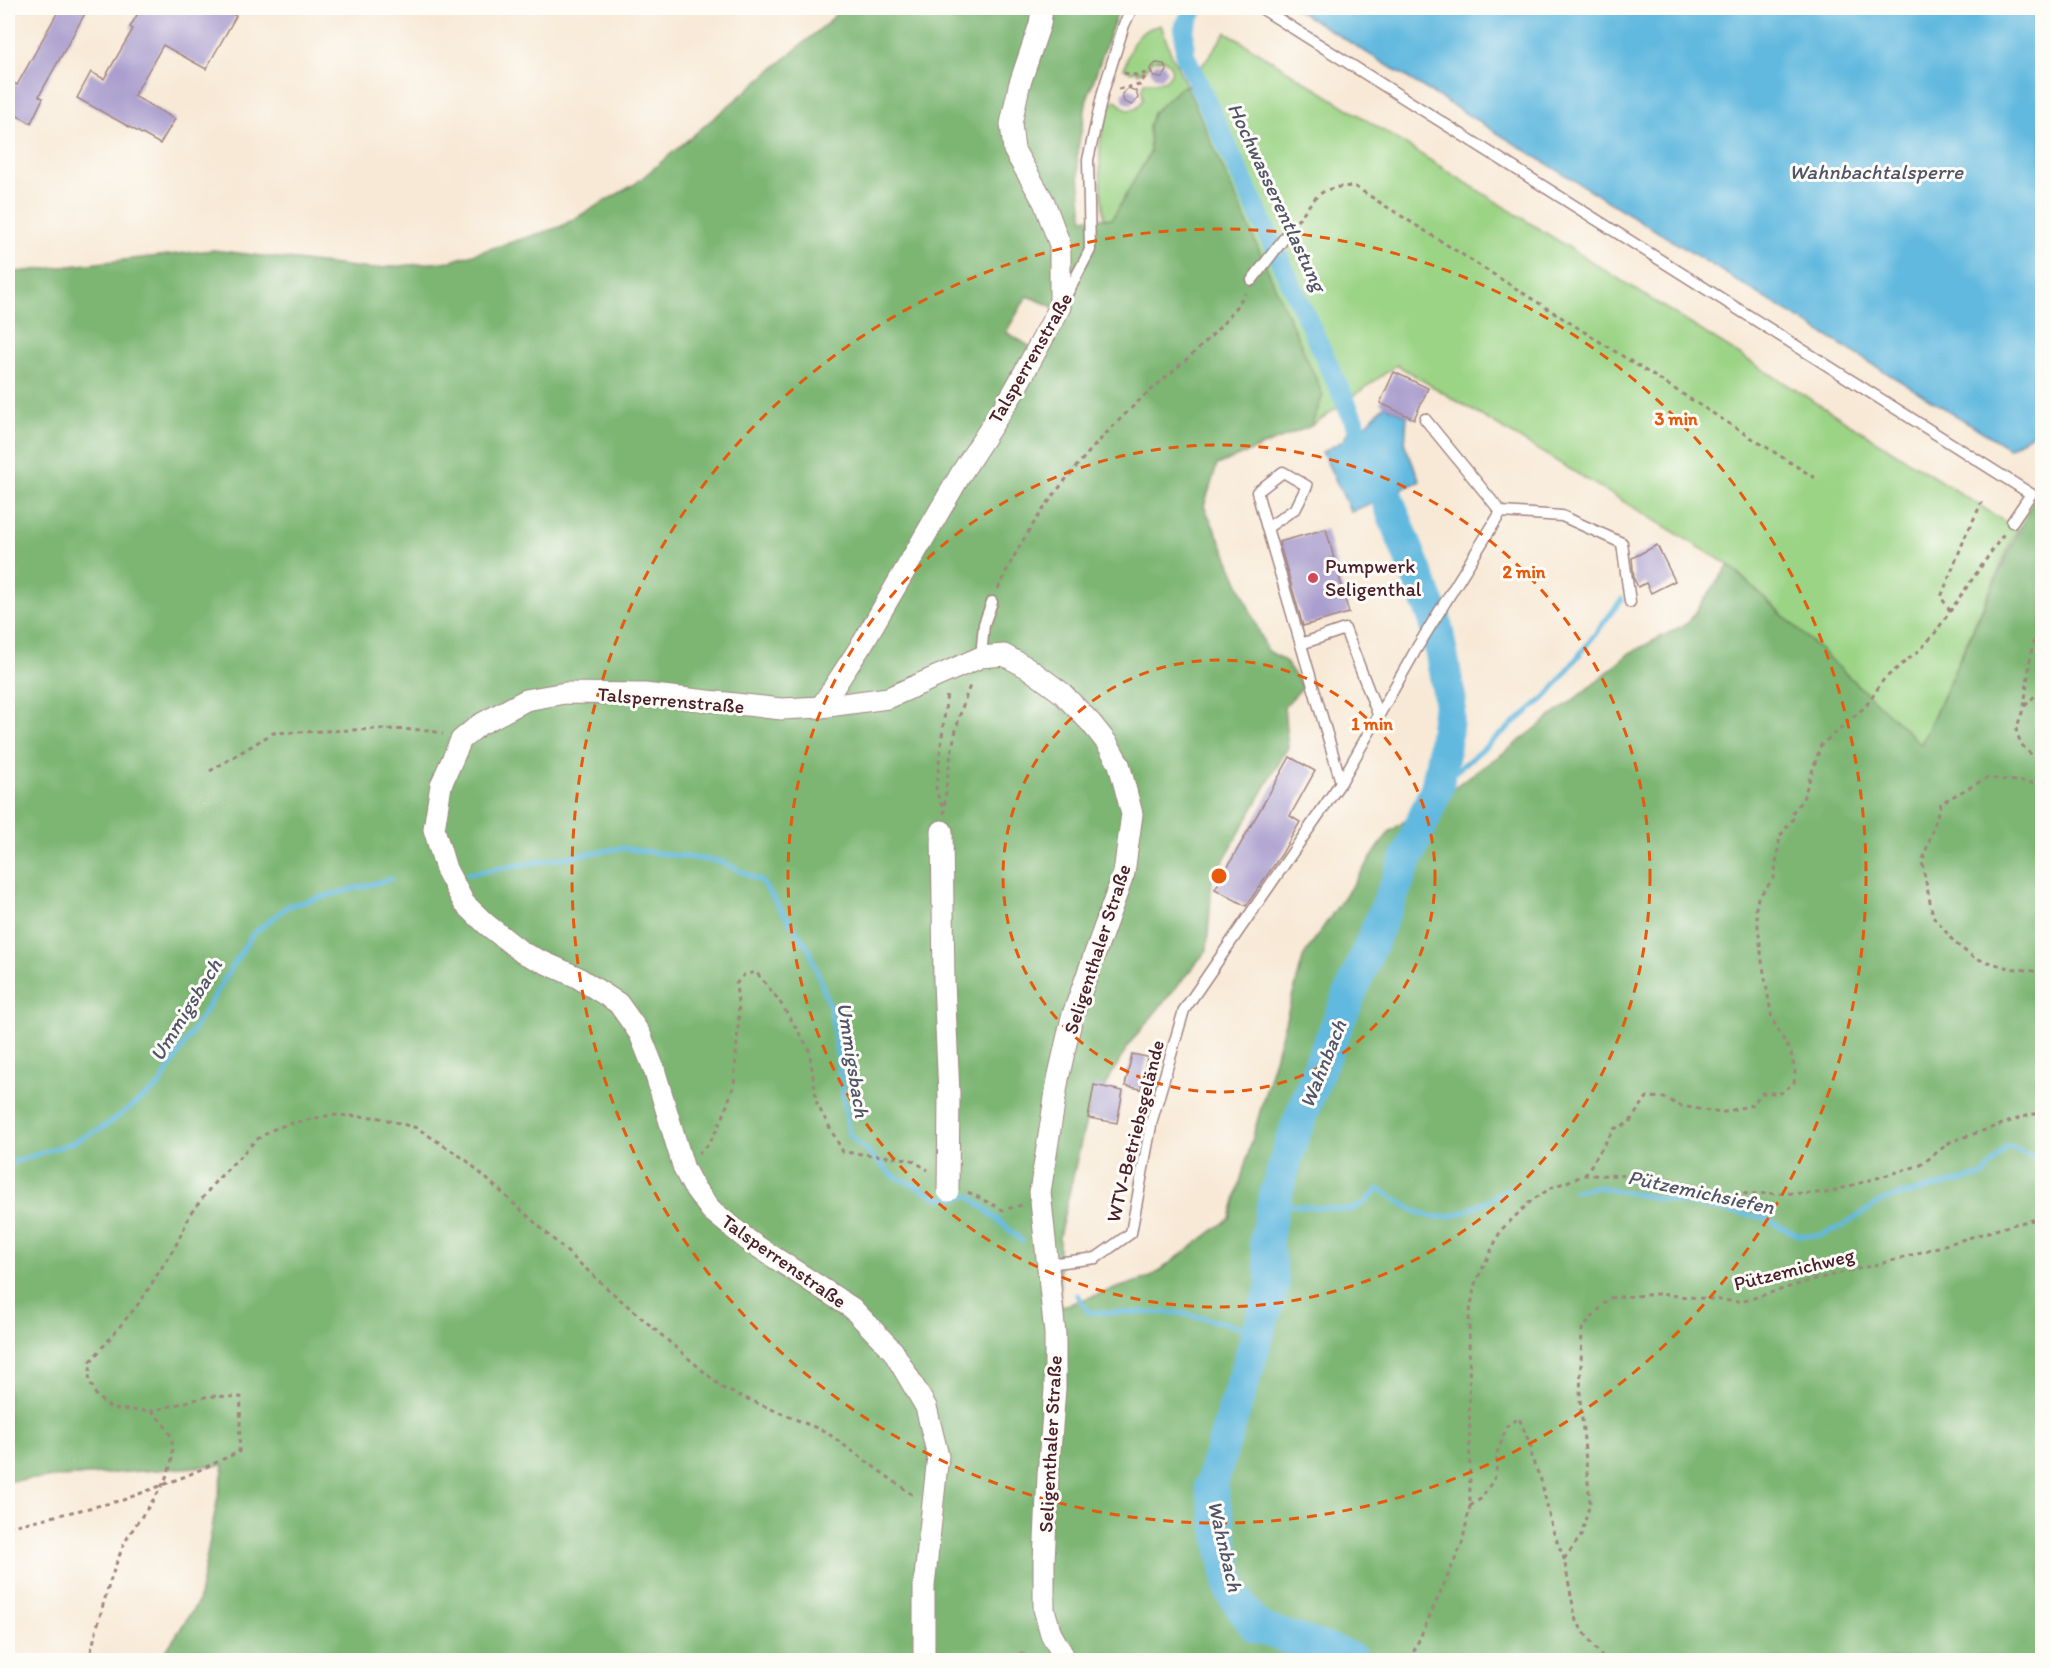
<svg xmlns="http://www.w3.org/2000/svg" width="2050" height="1668" font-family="Itim,sans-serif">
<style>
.green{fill:#9cd486;stroke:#737a58;stroke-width:1.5}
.forest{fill:#7db673;stroke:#646a4f;stroke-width:1.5;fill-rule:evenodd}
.water{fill:#62b9df;stroke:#566c85;stroke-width:1.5}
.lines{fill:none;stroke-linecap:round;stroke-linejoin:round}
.stream{stroke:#62b9df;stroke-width:5}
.canal{stroke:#62b9df;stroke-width:20}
.river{stroke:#62b9df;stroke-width:33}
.building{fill:#aa9ece}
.service-casing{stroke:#a18480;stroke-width:13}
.minor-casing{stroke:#a18480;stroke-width:23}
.path{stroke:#a18480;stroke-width:3;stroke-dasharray:4.5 4.5;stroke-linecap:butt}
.service{stroke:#fff;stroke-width:10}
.minor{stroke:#fff;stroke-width:21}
.minor-bridge-casing{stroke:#a18480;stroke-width:23;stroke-linecap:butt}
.minor-bridge{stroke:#fff;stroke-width:21}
.ring{fill:none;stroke:#e8590c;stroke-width:3;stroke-dasharray:10 8}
.poi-dot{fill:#d1495b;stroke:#fdfcf7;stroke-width:2}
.labels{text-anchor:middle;stroke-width:6;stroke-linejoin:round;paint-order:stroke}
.street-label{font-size:20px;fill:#4a1f2b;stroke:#fdfcf7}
.poi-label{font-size:20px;fill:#4a1f2b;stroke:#fdfcf7;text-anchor:start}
.water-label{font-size:21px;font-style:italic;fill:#52556a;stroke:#fdfcf7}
.centre{fill:#e8590c;stroke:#fdfcf7;stroke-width:3}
.ring-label{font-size:18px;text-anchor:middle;font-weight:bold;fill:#e8590c;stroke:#fdfcf7;stroke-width:6;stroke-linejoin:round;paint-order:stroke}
</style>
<rect width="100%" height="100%" fill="#fdfcf7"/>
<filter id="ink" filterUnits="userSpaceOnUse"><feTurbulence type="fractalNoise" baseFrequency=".0167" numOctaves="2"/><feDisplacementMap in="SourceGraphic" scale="12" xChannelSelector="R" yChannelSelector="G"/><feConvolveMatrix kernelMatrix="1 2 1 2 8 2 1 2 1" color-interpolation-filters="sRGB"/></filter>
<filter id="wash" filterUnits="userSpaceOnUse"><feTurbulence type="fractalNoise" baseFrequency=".008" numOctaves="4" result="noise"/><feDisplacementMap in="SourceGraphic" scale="24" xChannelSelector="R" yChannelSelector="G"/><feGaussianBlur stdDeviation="1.35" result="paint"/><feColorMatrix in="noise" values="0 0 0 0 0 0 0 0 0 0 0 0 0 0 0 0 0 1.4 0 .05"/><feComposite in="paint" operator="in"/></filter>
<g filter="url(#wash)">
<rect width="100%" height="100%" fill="#f8e9d6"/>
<path class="green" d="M1161 25 1170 51 1187 87 1226 32 2017 529 1921 745 1729 565 1397 365 1311 426 1323 395 1149 126 1150 153 1112 219 1104 218C1101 180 1093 138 1112 102L1114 100 1128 110 1136 109 1143 100 1142 89 1144 82C1156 81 1166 86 1172 71L1169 63 1163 59 1151 61 1147 69 1138 73 1136 70 1132 72 1124 69C1132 44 1132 32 1161 25Z"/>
<path class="forest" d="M840 8H1119L1087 99 1077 154 1083 218 1112 219 1150 153 1149 126 1153 113 1181 87H1187L1323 395 1311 426 1217 465 1204 506 1224 549 1267 650 1285 661 1303 687 1284 707 1288 747 1212 881 1207 950 1130 1043 1087 1116 1059 1237 1060 1307 1151 1277 1230 1218 1304 955 1389 832 1509 749 1591 686 1630 653 1688 623 1729 565 1921 744 2042 480V1660H1066L1061 1652 1053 1660H160L198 1602 224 1465 8 1481V273L213 250 370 269 451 261 560 227 635 184 831 20ZM1027 296 1049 305 1057 311 1034 349 1006 332Z"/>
<g class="water">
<polygon points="1294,8 2042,8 2042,428 2009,448"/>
<polygon points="1352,401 1365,426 1385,405 1407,416 1405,445 1420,481 1351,512 1322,452 1343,441 1349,429 1338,409"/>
</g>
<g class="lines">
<g class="stream">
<polyline points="1437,787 1549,694 1622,599"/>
<polyline points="468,874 621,848 722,862 761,881 809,949 830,1007 849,1134 892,1175 942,1199 970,1196 1022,1241"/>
<polyline points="8,1164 71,1143 104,1127 158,1087 252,935 288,906 391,879"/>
<polyline points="1575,1191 1597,1187 1765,1218 1797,1235 1818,1236 1841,1227 1885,1199 1984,1175 2007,1146 2042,1160"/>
<path d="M1273 1204 1351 1210 1364 1203 1379 1189C1394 1197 1409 1210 1425 1215 1451 1224 1488 1201 1509 1188"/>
<polyline points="1077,1295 1089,1312 1181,1313 1258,1331"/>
</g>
<polyline class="canal" points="1194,8 1184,28 1185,55 1357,427"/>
<polyline class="river" points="1353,1660 1340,1654 1256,1627 1232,1593 1211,1485 1273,1285 1266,1240 1273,1204 1292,1140 1321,1063 1437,787 1443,755 1450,700 1435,620 1373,463 1377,454"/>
</g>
<g id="blocks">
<g class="building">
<polygon points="60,8 88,8 39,96 43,98 31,123 8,111 8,80 17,85"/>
<polygon points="141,8 221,8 236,16 206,69 163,45 134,96 175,119 160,144 77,98 91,72 104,79 133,29 130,27"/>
<polygon points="1156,63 1164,64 1167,71 1162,78 1154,77 1150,69"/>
<polygon points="1128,88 1136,91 1138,98 1132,105 1124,102 1122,94"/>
<polygon points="1394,372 1428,388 1414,419 1380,403"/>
<polygon points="1326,529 1349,613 1303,626 1279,542"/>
<polygon points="1657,545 1675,581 1651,593 1646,583 1638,587 1634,579 1632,558"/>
<polygon points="1290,757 1315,771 1290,816 1300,822 1281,855 1246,906 1215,889"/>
<polygon points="1132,1054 1147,1057 1141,1089 1125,1086"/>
<polygon points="1094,1085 1123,1091 1117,1123 1088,1118"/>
</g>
</g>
</g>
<g filter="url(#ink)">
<use href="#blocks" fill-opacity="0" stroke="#a18480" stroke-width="1.5"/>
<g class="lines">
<g class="service-casing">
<g id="service">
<polyline points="1261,8 2031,494 2012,522"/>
<polyline points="1252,280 1289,232"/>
<polyline points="1065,298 1090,250 1088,160 1103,92 1124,25 1132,8"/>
<polyline points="1425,419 1501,512 1562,516 1622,543 1630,602"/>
<polyline points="1267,528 1296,508 1307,486 1283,472 1257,492 1267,528 1341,782"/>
<polyline points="1301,644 1345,629 1379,717"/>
<polyline points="981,657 984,624 992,602"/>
<polyline points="1048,1264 1096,1258 1131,1233 1152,1120 1184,1010 1341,782 1418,646 1501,512"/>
<polyline points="1021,1659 1022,1660"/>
</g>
</g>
<g class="minor-casing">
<g id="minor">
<polyline points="821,707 864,641 962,472 1013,393 1060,307 1060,245 1044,202 1014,150 1011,124 1019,86 1040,24 1042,8"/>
<polyline points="942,831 944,982 949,1094"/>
<polyline points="924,1660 924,1586 938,1456 926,1407 893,1351 852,1308 749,1241 711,1210 693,1186 684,1169 654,1069 640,1034 618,1003 577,977 523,953 486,924 464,903 446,869 434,829 441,785 461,740 479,725 526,700 565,693 644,694 782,709 821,707 888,698 981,657 1004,655 1028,668 1062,693 1091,723 1107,743 1119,764 1132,814 1124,873 1072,1017 1058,1079 1040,1192 1055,1334 1055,1389 1048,1475 1044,1562 1044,1609 1051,1634 1066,1660"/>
</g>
</g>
<g class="path">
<polyline points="1124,73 1137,75 1152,72"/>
<polyline points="1118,89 1140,85 1147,73"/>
<path d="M1297 221C1318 194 1319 187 1354 186L1815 478"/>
<path d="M998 589C1028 519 1084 452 1140 400 1176 367 1220 336 1245 293"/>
<polyline points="1950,611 1941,597 1966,535 1982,502"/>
<polyline points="2042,624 2032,646 2024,707 2016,730 2021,744 2042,766"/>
<polyline points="2025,706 2042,688"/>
<polyline points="210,771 273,733 378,729 428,730 443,734"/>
<polyline points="2042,784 1987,778 1941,803 1922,863 1933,916 1955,943 1974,958 2009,968 2042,972"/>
<polyline points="944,805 940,803 936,789 947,693"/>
<path d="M944 814C947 769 954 725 971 683"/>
<polyline points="698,1154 709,1144 723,1117 734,1085 739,1013 736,984 744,975 756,972 778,999 809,1049 817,1104 843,1152 910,1159 928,1170"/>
<polyline points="1585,1175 1614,1129 1629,1123 1647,1097 1664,1098 1681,1106 1721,1113 1752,1105 1762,1093 1781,1093 1794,1083 1795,1071 1791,1053 1772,1019 1762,961 1756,908 1758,898 1774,878 1780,836 1793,819 1792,813 1803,799 1821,745 1866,706 1884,679 1921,649 1935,633 2005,532"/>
<polyline points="968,1192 1003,1210 1022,1205"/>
<polyline points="1470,1506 1482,1498 1496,1475 1497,1453 1507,1426 1519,1418 1531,1447 1531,1457 1541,1480 1553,1531 1564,1559 1576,1621 1604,1660"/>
<polyline points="8,1527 123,1500 186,1476 239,1452 241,1397 209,1396 152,1411 112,1409 97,1397 89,1380 91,1361 140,1302 176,1245 191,1213 215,1182 256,1140 272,1130 288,1124 331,1115 376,1117 417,1128 466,1160 608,1289 724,1389 826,1432 914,1496"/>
<polyline points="1564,1559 1581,1536 1590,1503 1580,1399 1582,1329 1609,1298 1658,1294 1741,1302 1812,1280 1891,1261 2015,1224 2042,1218"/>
<path d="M89 1660C98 1623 107 1585 122 1549 135 1516 182 1479 171 1437 169 1429 158 1418 152 1411"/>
<polyline points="1410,1660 1462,1544 1470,1506 1469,1316 1475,1284 1501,1230 1532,1200 1553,1187 1585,1175 1654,1176 1721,1194 1826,1193 1921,1165 1950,1142 2032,1114 2042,1114"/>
</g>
<use href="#service" class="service"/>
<use href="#minor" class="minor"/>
<g class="minor-bridge-casing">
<polyline id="minor-bridge" points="948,1191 949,1094"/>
</g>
<use href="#minor-bridge" class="minor-bridge"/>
</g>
</g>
<g class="ring">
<circle cx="1219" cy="876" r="216"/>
<circle cx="1219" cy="876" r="431"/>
<circle cx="1219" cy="876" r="647"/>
</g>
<circle class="poi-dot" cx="1313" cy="578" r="6"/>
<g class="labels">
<g class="street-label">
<text transform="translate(1030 358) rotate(-60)" y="7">Talsperrenstraße</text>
<text transform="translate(671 700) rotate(5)" y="7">Talsperrenstraße</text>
<text transform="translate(1097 949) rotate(-72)" y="7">Seligenthaler Straße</text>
<text transform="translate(1135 1131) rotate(-76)" y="7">WTV-Betriebsgelände</text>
<text transform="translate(784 1261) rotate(35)" y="7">Talsperrenstraße</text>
<text transform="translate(1794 1269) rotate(-14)" y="7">Pützemichweg</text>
<text transform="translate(1050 1444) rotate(-87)" y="7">Seligenthaler Straße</text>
</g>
<g class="poi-label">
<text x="1325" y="573">Pumpwerk<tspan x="1325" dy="23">Seligenthal</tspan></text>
</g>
<g class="water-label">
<text x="1876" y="179">Wahnbachtalsperre</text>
<text transform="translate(1277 197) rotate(65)" y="7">Hochwasserentlastung</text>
<text transform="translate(186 1010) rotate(-58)" y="7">Ummigsbach</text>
<text transform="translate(853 1060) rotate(81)" y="7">Ummigsbach</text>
<text transform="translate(1323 1064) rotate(-68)" y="7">Wahnbach</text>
<text transform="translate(1701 1192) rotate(12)" y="7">Pützemichsiefen</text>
<text transform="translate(1225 1546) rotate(77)" y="7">Wahnbach</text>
</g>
</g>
<circle cx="1219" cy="876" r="9" class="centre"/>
<g class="ring-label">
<text x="1676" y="425">3 min</text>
<text x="1524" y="578">2 min</text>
<text x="1372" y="730">1 min</text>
</g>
<rect width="2050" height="1668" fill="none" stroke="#fdfcf7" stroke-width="30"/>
</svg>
